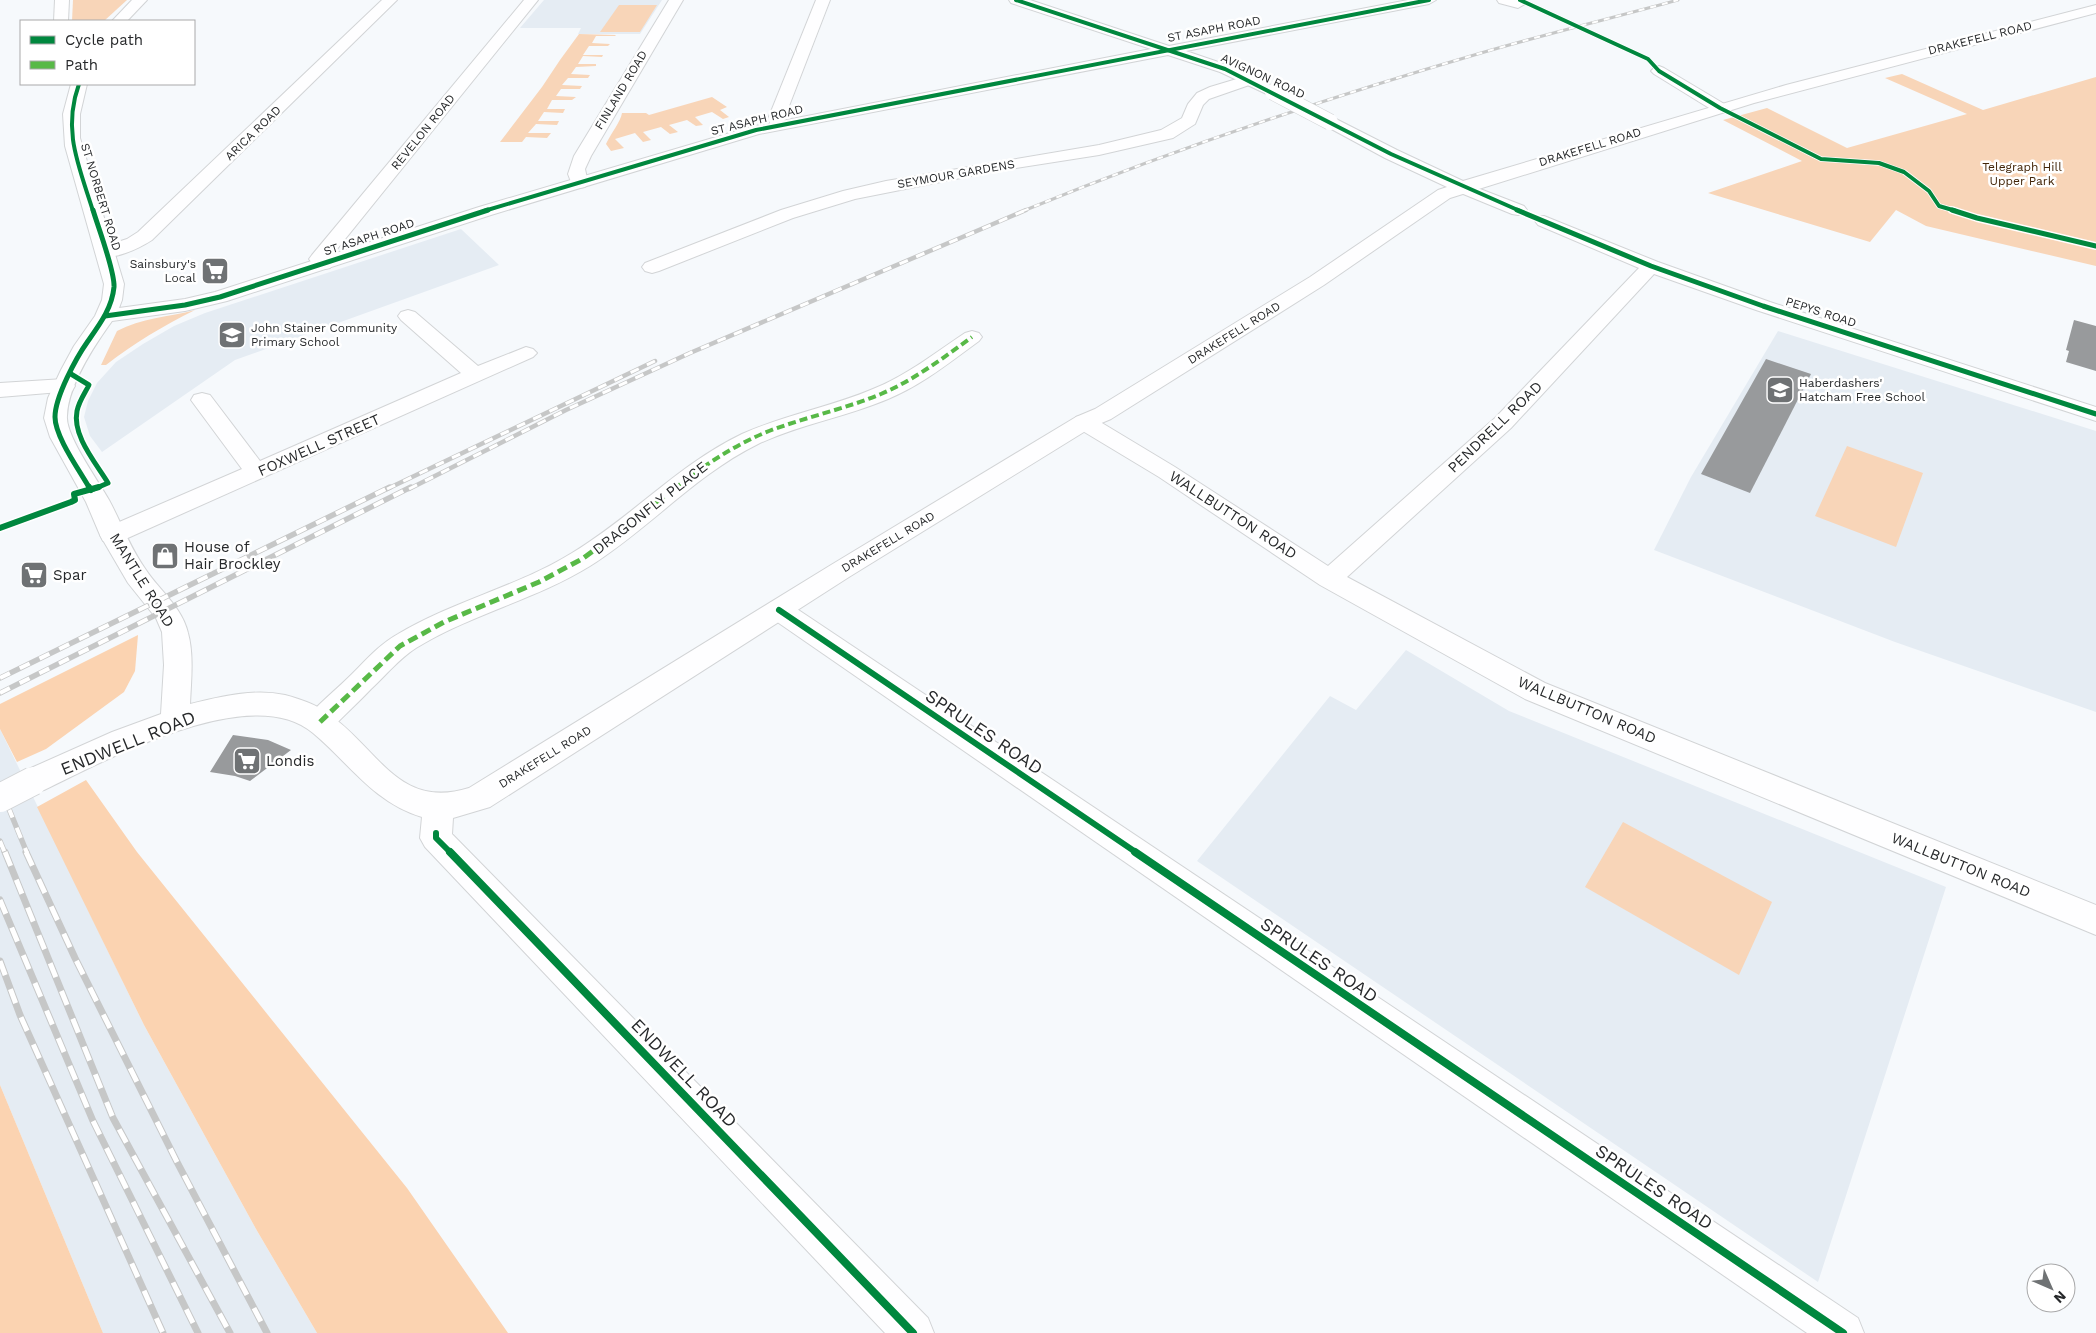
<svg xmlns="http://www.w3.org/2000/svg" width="2096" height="1333" font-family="'Work Sans',sans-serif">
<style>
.built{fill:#e5ecf3}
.green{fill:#f8d5b8}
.forest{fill:#fbd3b1}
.building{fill:#989a9c}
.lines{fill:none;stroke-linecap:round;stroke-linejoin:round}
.street-casing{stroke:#d2d4d6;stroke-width:2}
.secondary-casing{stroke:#d2d4d6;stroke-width:2}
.street{fill:#fefeff;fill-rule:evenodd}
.secondary{fill:#fefeff;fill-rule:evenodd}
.rail-far3-casing{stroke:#c6c7c7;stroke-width:3}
.rail-far2-casing{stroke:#c6c7c7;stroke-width:4.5}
.rail-far1-casing{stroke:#c6c7c7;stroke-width:5.5}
.rail-casing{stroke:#c6c7c7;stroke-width:7}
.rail-far3{stroke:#fff;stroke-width:2;stroke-dasharray:6;stroke-linecap:butt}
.rail-far2{stroke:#fff;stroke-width:3;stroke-dasharray:9;stroke-linecap:butt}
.rail-far1{stroke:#fff;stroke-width:4;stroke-dasharray:11;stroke-linecap:butt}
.rail{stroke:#fff;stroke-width:5;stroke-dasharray:15;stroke-linecap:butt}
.secondary-bridge-far1-casing{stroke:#d2d4d6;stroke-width:17;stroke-linecap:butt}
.secondary-bridge-casing{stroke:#d2d4d6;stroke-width:30;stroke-linecap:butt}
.secondary-bridge-far1{stroke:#fefeff;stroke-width:16}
.secondary-bridge{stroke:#fefeff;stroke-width:28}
.quiet-far1{stroke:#58b947;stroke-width:4;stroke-dasharray:8 4;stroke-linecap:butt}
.quiet{stroke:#58b947;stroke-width:5;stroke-dasharray:10 5;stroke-linecap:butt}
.cycleway-far3-casing{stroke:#fff;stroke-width:5.5}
.cycleway-far2-casing{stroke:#fff;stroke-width:8}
.cycleway-far1-casing{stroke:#fff;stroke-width:9}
.cycleway-casing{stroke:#fff;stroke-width:11}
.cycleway-far3{stroke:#00873e;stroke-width:4}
.cycleway-far2{stroke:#00873e;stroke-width:5}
.cycleway-far1{stroke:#00873e;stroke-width:6}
.cycleway{stroke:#00873e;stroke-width:8}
.labels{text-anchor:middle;stroke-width:5;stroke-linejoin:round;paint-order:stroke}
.far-street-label{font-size:12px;fill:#27292b;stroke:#fff}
.far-park-label{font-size:12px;fill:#422508;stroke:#fff}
.far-poi-label{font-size:12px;fill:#27292b;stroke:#fff;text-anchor:start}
.street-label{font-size:15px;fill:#27292b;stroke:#fff}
.poi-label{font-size:15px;fill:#27292b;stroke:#fff;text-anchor:start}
.near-street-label{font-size:18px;fill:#27292b;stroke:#fff}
</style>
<rect width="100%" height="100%" fill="#f6f9fc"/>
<g class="built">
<polygon points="544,0 662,0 640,34 578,34 581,28 520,28"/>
<polygon points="461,229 499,265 235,360 102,452 90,436 84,417 88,401 97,383 116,362 143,344 174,326 205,313"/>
<polygon points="1778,331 2096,431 2096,712 1895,642 1654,550 1691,477"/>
<polygon points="1406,650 1509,711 1946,887 1818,1282 1197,861 1330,696 1356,710"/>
<polygon points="0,729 144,1025 256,1229 317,1333 103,1333 0,1085"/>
</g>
<g class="green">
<polygon points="73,0 127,0 104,21 72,21"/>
<polygon points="619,5 657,5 640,32 600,32"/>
<polygon points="579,34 616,35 615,36 596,36 592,43 610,44 608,46 589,46 583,55 603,55 602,57 583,56 578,64 596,64 596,66 576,67 571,74 590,75 588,78 568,78 562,85 582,86 580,89 561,89 556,96 576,97 572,100 552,100 547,109 565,109 563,113 544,112 538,121 559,121 557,125 536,124 528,133 551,133 547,138 526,137 522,142 500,142 542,87 560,60"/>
<polygon points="1902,74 1983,110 2096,77 2096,266 1926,226 1896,210 1870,242 1708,193 1802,161 1723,120 1767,108 1847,148 1967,114 1885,78"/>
<path d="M712 97 727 107 720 110 729 117 723 119 712 112 695 117 703 125 696 126 687 120 669 125 678 132 670 134 661 127 643 132 651 140 643 142 635 133 615 139 624 148 611 151 606 144C610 135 621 121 622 113H646L649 115Z"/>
<path d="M195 310C163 326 134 343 106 365H101L117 331C141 318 169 317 195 310Z"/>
<polygon points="1847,446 1923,473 1896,547 1815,516"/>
<polygon points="1623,822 1772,902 1739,975 1585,887"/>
</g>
<g class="forest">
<polygon points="138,635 135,671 124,692 46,749 17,762 0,729 0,704"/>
<polygon points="86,780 137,852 407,1188 508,1333 317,1333 256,1229 144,1025 37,807"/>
<polygon points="0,1085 103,1333 0,1333"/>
</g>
<g class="building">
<polygon points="2074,320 2096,326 2096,371 2066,362 2069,351 2066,350"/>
<polygon points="1766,359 1811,374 1750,493 1701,474"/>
<polygon points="233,735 268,740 291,750 250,781 235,776 210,772"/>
</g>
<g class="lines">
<g class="street-casing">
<g id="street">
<polygon points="55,0 69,0 68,21 54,21"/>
<path d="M382 0H397L152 240C138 249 115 260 99 256L97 252 99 248 127 239 138 232Z"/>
<path d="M524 0H538L329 259 333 264 330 268C319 271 315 268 309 259L312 255Z"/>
<polygon points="669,0 683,0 591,156 585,169 588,183 585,187 579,188 573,187 568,174 574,156"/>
<polygon points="816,0 830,0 784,119 786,124 784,127 772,127 768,119"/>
<polygon points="1497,0 1519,0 1525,4 1518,8 1499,3"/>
<polygon points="1659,66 1664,68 1726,105 1728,108 1726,111 1714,111 1654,74 1651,71 1654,68"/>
<polygon points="1250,75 1255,77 1258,80 1255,83 1209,99 1203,105 1195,124 1173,138 1099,155 991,172 855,199 793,218 659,271 652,273 645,271 642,267 645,263 781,210 843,191 886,181 1099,145 1161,130 1182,118 1188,104 1197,93 1210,87"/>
<polygon points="1462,182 1524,206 1527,210 1524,214 1518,215 1512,214 1456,191 1453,187 1456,183"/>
<polygon points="1544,216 1658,262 1770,302 2096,407 2096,421 1756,310 1654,274 1511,428 1347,577 1545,683 2096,905 2096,935 1525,699 1320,585 1159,477 1076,427 1073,422 1076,417 1084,415 1092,417 1175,467 1328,566 1495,418 1639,268 1538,225 1535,221 1538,217"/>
<polygon points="408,310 415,312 478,366 526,347 533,349 537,353 533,357 121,541 112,543 103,541 100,535 103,529 242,469 191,400 194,395 202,393 210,395 260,461 461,373 401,320 398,316 401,312"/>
<path d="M972 331 979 333 982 337 979 341C950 362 922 385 888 399 846 417 800 424 758 444 695 475 649 529 590 566 535 600 471 614 416 648 399 659 386 675 371 689 358 703 343 716 330 730L320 733 310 730 306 722 310 714C323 700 338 688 352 674 366 660 380 644 398 634 453 601 517 587 572 553 632 517 679 464 742 434 784 415 831 407 873 389 906 376 935 353 965 333Z"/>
<polygon points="64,379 72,381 75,386 72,391 0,397 0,383"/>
<polygon points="779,600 788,603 1858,1318 1864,1333 1807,1333 770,617 766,610 770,603"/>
</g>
</g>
<g class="secondary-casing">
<g id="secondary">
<polygon points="132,0 147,0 127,21 112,21"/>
<path d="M1009 0H1030L1169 46 1408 0H1436L1429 4 1186 51 1230 66 1279 89 1281 92 1279 95 1273 97 1220 72 1168 55 759 134 491 215 227 301 185 311 112 321C94 346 68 385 67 416 65 435 99 482 109 500 122 524 130 548 146 570 160 591 182 607 188 633 194 655 191 681 190 704 220 697 253 688 285 695 300 699 318 705 330 715 379 750 399 810 469 788L831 565 1076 417 1095 409 1310 277 1438 190 1447 187 1385 158 1324 125 1322 122 1324 119H1336L1397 150 1463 181 1786 85 2096 5V13L1754 103 1450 198 1324 285 1111 419 1092 427 849 577 490 807 453 818 452 834 928 1318 934 1333H885L425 847 420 838 422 817C373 802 350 764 313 733 251 680 105 761 44 790L33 793 22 790 18 781 22 772 112 732 161 714 164 665 162 632 156 618 128 583 100 535 86 502 50 437 44 418 48 398 61 370 74 346 95 316 102 300 104 284 65 146 63 114 71 84H87L80 114V138L124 284 122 300 119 308 185 299 215 292 479 207 750 127 1151 49 1011 3Z"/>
</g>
</g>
<use href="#street" class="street"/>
<use href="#secondary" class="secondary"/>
<g class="rail-far3-casing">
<path id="rail-far3" d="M1023 211C1172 150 1326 98 1481 53 1546 34 1612 18 1678 0"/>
</g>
<g class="rail-far2-casing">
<g id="rail-far2">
<polyline points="387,489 655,361"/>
<polyline points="409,489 566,410 690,353 1026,210"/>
</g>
</g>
<g class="rail-far1-casing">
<g id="rail-far1">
<polyline points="0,678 390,487"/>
<polyline points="0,693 411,487"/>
<polyline points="0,787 27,853"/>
<polyline points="0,841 5,853"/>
</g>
</g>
<g class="rail-casing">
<g id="rail">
<polyline points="5,852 113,1118 230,1333"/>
<polyline points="26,852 75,958 177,1162 267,1333"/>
<polyline points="0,900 93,1121 198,1333"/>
<polyline points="0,961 20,1015 163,1333"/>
</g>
</g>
<use href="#rail-far3" class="rail-far3"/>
<use href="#rail-far2" class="rail-far2"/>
<use href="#rail-far1" class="rail-far1"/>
<use href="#rail" class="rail"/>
<g class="secondary-bridge-far1-casing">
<polyline id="secondary-bridge-far1" points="1273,92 1330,122"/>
</g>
<g class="secondary-bridge-casing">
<polyline id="secondary-bridge" points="0,798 33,781"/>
</g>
<use href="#secondary-bridge-far1" class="secondary-bridge-far1"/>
<use href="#secondary-bridge" class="secondary-bridge"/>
<path class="quiet-far1" d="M674 489C703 466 734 445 769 431 806 417 845 409 881 394 914 380 943 358 972 337"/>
<polyline class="quiet" points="320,722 400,646 444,622 539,582 582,559 625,528 676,487"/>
<g class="cycleway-far3-casing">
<g id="cycleway-far3">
<polyline points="1016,0 1225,69 1391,154 1520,211"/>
<polyline points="1520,0 1648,59 1659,71 1720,108 1821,159 1879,163 1904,172 1929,191 1939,206 1956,211"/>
<path d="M79 84C62 131 79 166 93 211"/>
<polyline points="484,211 756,130 1429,0"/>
</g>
</g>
<g class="cycleway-far2-casing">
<g id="cycleway-far2">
<polyline points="1517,210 1651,266 1763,306 2096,414"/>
<polyline points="1952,210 1977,218 2096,246"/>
<polyline points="105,316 185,305 220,297 488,210"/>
<path d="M71 374 89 385C85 393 79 401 77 411 72 436 96 463 108 483L94 489"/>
<path d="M90 489C80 471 55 437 55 417 55 397 76 358 88 341 100 324 112 308 114 287 115 271 98 227 93 210"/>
</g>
</g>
<g class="cycleway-far1-casing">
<g id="cycleway-far1">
<polyline points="89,487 91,490"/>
<polyline points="0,528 71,502 75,500 74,494 99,487"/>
<polyline points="779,610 1137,853"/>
<polyline points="436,833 436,838 451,853"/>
</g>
</g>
<g class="cycleway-casing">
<g id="cycleway">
<polyline points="450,852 913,1333"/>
<polyline points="1135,852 1843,1333"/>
</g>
</g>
<use href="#cycleway-far3" class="cycleway-far3"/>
<use href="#cycleway-far2" class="cycleway-far2"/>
<use href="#cycleway-far1" class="cycleway-far1"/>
<use href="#cycleway" class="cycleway"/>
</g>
<defs>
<g id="supermarket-square" transform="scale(1.4375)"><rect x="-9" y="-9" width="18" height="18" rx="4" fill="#6f7274" stroke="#fff"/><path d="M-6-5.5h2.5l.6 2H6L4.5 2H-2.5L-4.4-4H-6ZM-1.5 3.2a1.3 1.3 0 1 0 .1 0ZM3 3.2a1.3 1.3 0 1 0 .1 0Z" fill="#fff"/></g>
<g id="school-square" transform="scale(1.4375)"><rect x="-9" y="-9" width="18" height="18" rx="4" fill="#6f7274" stroke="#fff"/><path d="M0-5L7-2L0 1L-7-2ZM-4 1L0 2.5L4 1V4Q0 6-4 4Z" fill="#fff"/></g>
<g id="shop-square" transform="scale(1.4375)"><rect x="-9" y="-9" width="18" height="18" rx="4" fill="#6f7274" stroke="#fff"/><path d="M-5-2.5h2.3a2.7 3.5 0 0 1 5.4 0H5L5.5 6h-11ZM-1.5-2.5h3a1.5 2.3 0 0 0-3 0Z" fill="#fff"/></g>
</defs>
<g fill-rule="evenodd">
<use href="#supermarket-square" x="215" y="271"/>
<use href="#school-square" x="232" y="335"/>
<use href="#school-square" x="1780" y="390"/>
<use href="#shop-square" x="165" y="556"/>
<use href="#supermarket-square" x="34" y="575"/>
<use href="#supermarket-square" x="247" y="761"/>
</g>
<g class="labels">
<g class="far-street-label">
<text transform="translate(1214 29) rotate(-11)" y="4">ST ASAPH ROAD</text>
<text transform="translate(1980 38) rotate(-14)" y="4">DRAKEFELL ROAD</text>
<text transform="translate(1263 76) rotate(25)" y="4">AVIGNON ROAD</text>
<text transform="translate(621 90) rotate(-59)" y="4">FINLAND ROAD</text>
<text transform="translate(757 120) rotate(-14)" y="4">ST ASAPH ROAD</text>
<text transform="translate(423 132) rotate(-51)" y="4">REVELON ROAD</text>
<text transform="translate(253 133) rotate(-44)" y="4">ARICA ROAD</text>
<text transform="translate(1590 147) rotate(-17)" y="4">DRAKEFELL ROAD</text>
<text transform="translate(956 174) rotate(-10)" y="4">SEYMOUR GARDENS</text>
<text transform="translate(101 197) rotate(73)" y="4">ST NORBERT ROAD</text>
<text transform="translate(369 237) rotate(-18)" y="4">ST ASAPH ROAD</text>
<text transform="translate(1821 312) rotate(18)" y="4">PEPYS ROAD</text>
<text transform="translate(1234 333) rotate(-32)" y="4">DRAKEFELL ROAD</text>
<text transform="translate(888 542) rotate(-31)" y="4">DRAKEFELL ROAD</text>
<text transform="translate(545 757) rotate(-32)" y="4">DRAKEFELL ROAD</text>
</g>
<g class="far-park-label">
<text x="2022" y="171">Telegraph Hill<tspan x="2022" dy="14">Upper Park</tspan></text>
</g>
<g class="far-poi-label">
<text x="196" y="268" text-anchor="end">Sainsbury's<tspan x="196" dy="14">Local</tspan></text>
<text x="251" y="332">John Stainer Community<tspan x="251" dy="14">Primary School</tspan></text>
<text x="1799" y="387">Haberdashers'<tspan x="1799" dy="14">Hatcham Free School</tspan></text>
</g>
<g class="street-label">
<text transform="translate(1495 427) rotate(-44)" y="5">PENDRELL ROAD</text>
<text transform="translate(319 445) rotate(-24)" y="5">FOXWELL STREET</text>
<text transform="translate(650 508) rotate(-38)" y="5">DRAGONFLY PLACE</text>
<text transform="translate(1233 515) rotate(33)" y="5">WALLBUTTON ROAD</text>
<text transform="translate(142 580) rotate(58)" y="5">MANTLE ROAD</text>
<text transform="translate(1587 710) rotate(23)" y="5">WALLBUTTON ROAD</text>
<text transform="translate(1961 865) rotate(22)" y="5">WALLBUTTON ROAD</text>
</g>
<g class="poi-label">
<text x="184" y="552">House of<tspan x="184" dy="17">Hair Brockley</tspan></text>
<text x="53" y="580">Spar</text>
<text x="266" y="766">Londis</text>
</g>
<g class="near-street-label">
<text transform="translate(984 732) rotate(34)" y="6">SPRULES ROAD</text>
<text transform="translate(128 743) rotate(-22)" y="6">ENDWELL ROAD</text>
<text transform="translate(1319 960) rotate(34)" y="6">SPRULES ROAD</text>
<text transform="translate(684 1073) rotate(46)" y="6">ENDWELL ROAD</text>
<text transform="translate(1654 1187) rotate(34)" y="6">SPRULES ROAD</text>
</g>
</g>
<rect x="20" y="20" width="175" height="65" fill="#ffffff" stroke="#a9a9aa"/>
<rect x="30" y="36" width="25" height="8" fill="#00873e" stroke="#a9a9aa"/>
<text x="65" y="45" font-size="15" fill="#27292b">Cycle path</text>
<rect x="30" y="61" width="25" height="8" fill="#58b947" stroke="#a9a9aa"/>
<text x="65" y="70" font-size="15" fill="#27292b">Path</text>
<g transform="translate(2051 1288) rotate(135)"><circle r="24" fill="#ffffff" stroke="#a9a9aa"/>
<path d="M0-4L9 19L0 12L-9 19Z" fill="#6f7274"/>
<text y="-8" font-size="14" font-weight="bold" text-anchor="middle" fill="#27292b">N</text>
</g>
</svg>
